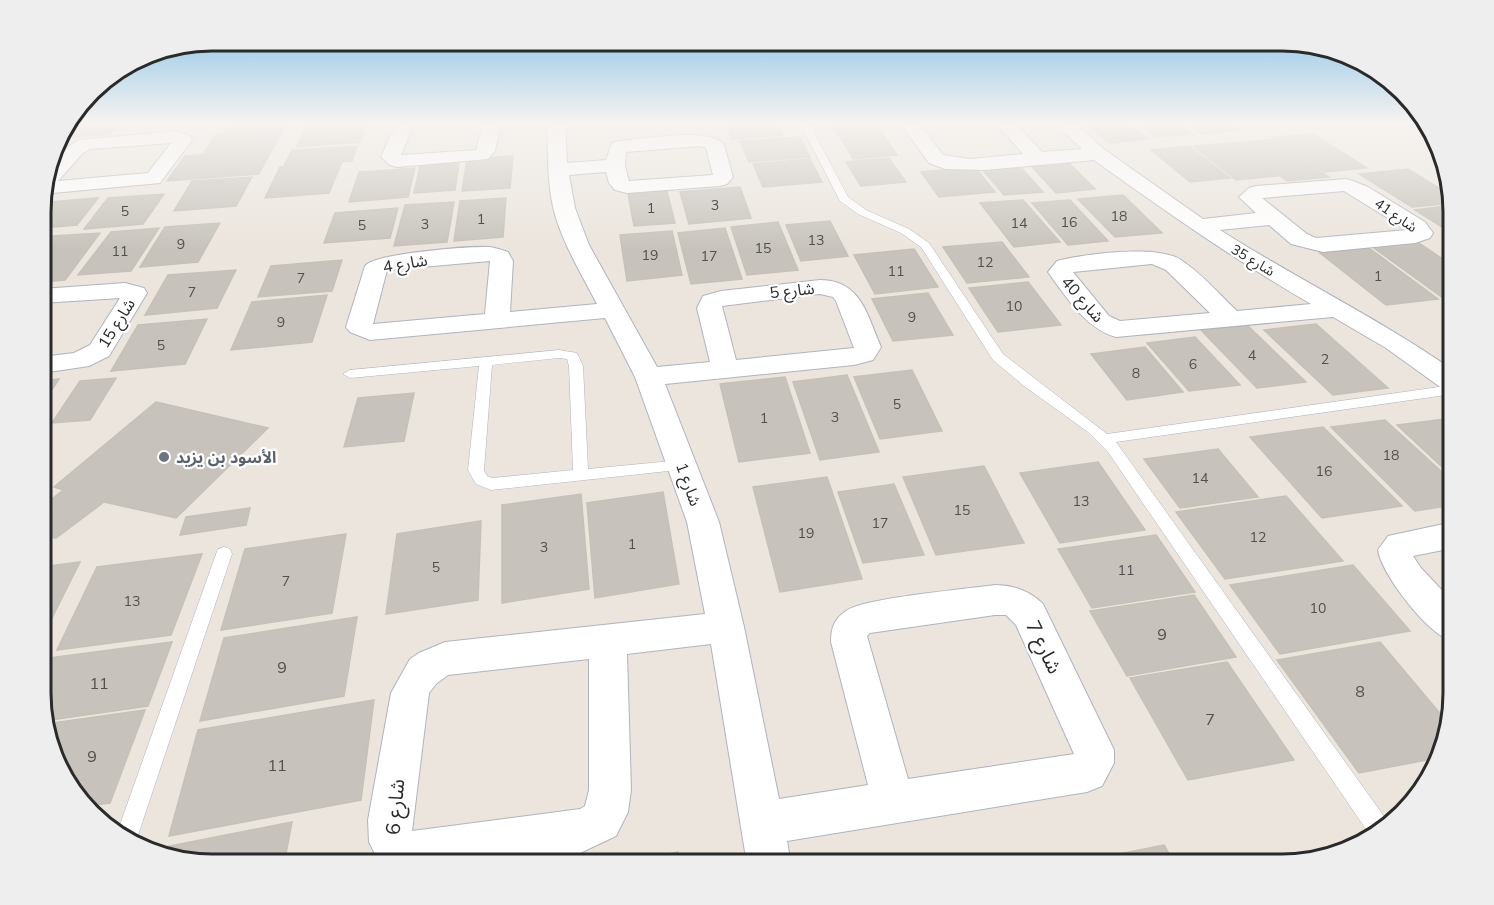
<svg xmlns="http://www.w3.org/2000/svg" width="1494" height="905" font-family="Mulish,'Noto Sans Arabic',sans-serif">
<style>
.building{fill:#c7c3bc;stroke:#c6c1b7;stroke-width:1.5}
.lines{fill:none;stroke-linecap:round;stroke-linejoin:round}
.service-casing{stroke:#b1b3bd;stroke-width:1}
.minor-casing{stroke:#b1b3bd;stroke-width:2}
.service{fill:#fff;fill-rule:evenodd}
.minor{fill:#fff;fill-rule:evenodd}
.worship-dot{fill:#6b7280;stroke:#fff;stroke-width:2}
.labels{text-anchor:middle;stroke-width:4.5;stroke-linejoin:round;paint-order:stroke}
.number-label{font-size:14px;fill:#51504e}
.far-street-label{font-size:14px;fill:#2a2a2a;stroke:#fff}
.street-label{font-size:16px;fill:#2a2a2a;stroke:#fff}
.worship-label{font-size:16px;font-weight:bold;fill:#5b616d;stroke:#fff;text-anchor:start}
.near-number-label{font-size:16px;fill:#51504e}
.near-street-label{font-size:20px;fill:#2a2a2a;stroke:#fff}
.rim{fill:none;stroke:#2a2a2a;stroke-width:3}
</style>
<rect width="100%" height="100%" fill="#ebe5dd"/>
<g class="building">
<polygon points="71,123 120,123 110,134 58,138"/>
<polygon points="230,123 287,123 284,129 224,133"/>
<polygon points="308,123 379,123 306,129"/>
<polygon points="726,123 777,123 783,135 732,139"/>
<polygon points="830,123 876,123 883,133 838,136"/>
<polygon points="1086,123 1128,123 1148,139 1109,143"/>
<polygon points="1138,123 1179,123 1193,134 1156,137"/>
<polygon points="1187,123 1231,123 1241,130 1201,134"/>
<polygon points="1404,123 1427,123 1429,128 1415,129"/>
<polygon points="366,126 360,142 297,147 305,130"/>
<polygon points="283,130 272,149 204,153 216,134"/>
<polygon points="883,134 897,155 853,159 841,138"/>
<polygon points="1313,134 1367,168 1325,172 1274,137"/>
<polygon points="800,137 810,157 749,162 740,141"/>
<polygon points="1274,139 1329,177 1287,181 1235,143"/>
<polygon points="1232,143 1278,176 1236,180 1193,146"/>
<polygon points="357,146 352,161 284,166 292,150"/>
<polygon points="1189,146 1230,178 1190,182 1151,150"/>
<polygon points="272,149 259,174 167,181 185,156"/>
<polygon points="513,156 510,188 462,191 467,159"/>
<polygon points="1062,156 1095,189 1056,193 1025,159"/>
<polygon points="889,158 906,182 861,186 846,162"/>
<polygon points="810,159 822,182 763,187 753,164"/>
<polygon points="342,162 329,193 265,198 280,167"/>
<polygon points="459,163 455,190 414,193 420,166"/>
<polygon points="1018,164 1043,192 1004,195 980,167"/>
<polygon points="975,167 995,192 939,197 921,172"/>
<polygon points="415,168 408,197 349,202 359,172"/>
<polygon points="1408,169 1452,196 1453,203 1412,207 1359,174"/>
<polygon points="252,177 236,206 174,211 192,181"/>
<polygon points="740,187 751,218 689,224 680,192"/>
<polygon points="667,191 675,223 634,226 628,194"/>
<polygon points="164,194 143,224 84,229 108,198"/>
<polygon points="1123,195 1162,233 1115,237 1078,199"/>
<polygon points="98,198 77,225 42,228 42,210 49,202"/>
<polygon points="506,198 503,237 454,241 460,201"/>
<polygon points="1023,200 1060,242 1014,247 980,203"/>
<polygon points="1070,200 1108,241 1068,245 1032,203"/>
<polygon points="454,202 447,242 394,246 405,205"/>
<polygon points="1453,205 1453,234 1415,210"/>
<polygon points="398,208 390,238 324,243 335,213"/>
<polygon points="830,221 848,256 801,261 786,225"/>
<polygon points="778,222 798,270 747,275 731,227"/>
<polygon points="220,223 198,262 140,267 165,227"/>
<polygon points="159,228 131,271 78,275 111,232"/>
<polygon points="725,228 742,279 691,284 678,233"/>
<polygon points="672,231 682,275 627,281 620,235"/>
<polygon points="100,233 65,280 42,282 42,249 52,236"/>
<polygon points="1002,242 1029,277 967,283 943,247"/>
<polygon points="1419,243 1453,266 1453,297 1443,298 1374,248"/>
<polygon points="1369,248 1438,299 1386,305 1320,253"/>
<polygon points="914,249 938,287 875,294 854,255"/>
<polygon points="342,260 332,291 258,297 271,266"/>
<polygon points="236,270 217,308 145,315 168,275"/>
<polygon points="1028,282 1061,325 998,332 969,288"/>
<polygon points="928,293 953,335 893,341 872,299"/>
<polygon points="327,295 312,342 231,350 252,302"/>
<polygon points="207,319 185,364 111,371 138,325"/>
<polygon points="1245,323 1306,382 1257,388 1199,328"/>
<polygon points="1316,324 1388,388 1333,395 1264,330"/>
<polygon points="1195,337 1240,385 1189,391 1147,343"/>
<polygon points="1145,347 1183,392 1127,400 1091,354"/>
<polygon points="912,370 942,431 880,439 854,377"/>
<polygon points="847,375 879,452 820,460 793,382"/>
<polygon points="785,377 810,453 739,462 720,384"/>
<polygon points="116,378 90,420 52,423 80,381"/>
<polygon points="59,379 42,405 42,381"/>
<polygon points="414,393 404,441 344,447 358,398"/>
<polygon points="156,402 268,428 176,518 104,502 56,538 42,536 42,507 63,490 54,487"/>
<polygon points="1453,418 1453,477 1397,425"/>
<polygon points="1385,420 1453,482 1453,505 1415,511 1331,427"/>
<polygon points="1323,427 1402,506 1322,518 1250,437"/>
<polygon points="1218,449 1258,497 1180,508 1144,459"/>
<polygon points="1098,462 1145,530 1060,543 1020,473"/>
<polygon points="984,466 1024,543 936,555 903,477"/>
<polygon points="827,477 862,579 780,592 753,487"/>
<polygon points="894,484 924,555 863,563 838,492"/>
<polygon points="663,492 679,584 595,598 587,503"/>
<polygon points="581,494 589,589 502,603 502,505"/>
<polygon points="1286,496 1343,561 1225,579 1176,512"/>
<polygon points="250,508 246,525 180,535 186,517"/>
<polygon points="481,521 478,600 386,614 397,534"/>
<polygon points="346,534 332,613 221,630 245,549"/>
<polygon points="1156,535 1195,592 1092,608 1058,549"/>
<polygon points="202,554 171,635 57,650 97,567"/>
<polygon points="80,562 42,638 42,567"/>
<polygon points="1353,565 1410,631 1280,654 1230,585"/>
<polygon points="1194,595 1236,657 1127,676 1090,611"/>
<polygon points="357,617 344,696 200,721 224,638"/>
<polygon points="172,642 148,706 44,721 42,715 42,659"/>
<polygon points="1380,642 1448,723 1437,758 1359,773 1277,660"/>
<polygon points="1227,662 1294,760 1188,780 1130,678"/>
<polygon points="374,700 361,800 169,836 198,730"/>
<polygon points="145,710 110,803 88,806 69,788 45,724"/>
<polygon points="292,822 284,864 211,864 155,849"/>
<polygon points="1164,845 1175,864 1073,863"/>
<polygon points="678,852 679,864 621,864"/>
</g>
<g class="lines">
<g class="service-casing">
<g id="service">
<polygon points="800,123 809,123 848,197 866,210 909,229 929,243 1003,354 1107,434 1453,385 1453,394 1116,442 1388,822 1372,838 1108,452 1088,432 1024,386 993,360 921,247 901,233 858,214 840,201"/>
<path d="M559 350 577 353 583 366 588 469 682 460 687 461 690 465 687 469 491 490 476 484 468 470 479 366 350 378 343 374 350 370ZM559 358 567 359 569 366 573 470 492 478 487 476 484 470 492 365Z"/>
<polygon points="224,547 230,549 232,554 136,841 135,844 126,841 117,833 216,554 218,549"/>
</g>
</g>
<g class="minor-casing">
<g id="minor">
<polygon points="396,123 414,123 401,155 476,150 483,123 501,123 495,151 488,159 397,167 390,165 381,157"/>
<path d="M547 123H565L567 163 606 160 612 143 619 141C641 140 711 126 724 145L733 177 727 184 720 186 627 193 615 190 609 183 606 172 569 175 575 208 589 245 657 367 710 362 697 308 703 296 721 291 820 280C861 280 867 315 881 347L873 360 854 365 665 384 719 522 744 627 779 799 868 785 831 642C831 628 834 619 846 611 863 598 967 589 995 585 1013 585 1030 591 1043 604L1114 750V763L1102 786 1087 792 787 841 791 864H747L711 644 627 654 631 790 628 812 616 836 580 853 500 864H380L369 842 368 820 391 693 410 659 419 653 445 642 705 614 687 522 635 377 605 318 370 340 350 332 346 327 365 266C375 253 471 246 490 247 496 248 502 250 508 252L513 261 510 312 597 304C581 273 561 241 553 207 547 179 548 151 547 123ZM700 146 706 148 713 175 629 181 625 166 626 152ZM490 261 485 314 373 324 387 270ZM820 294 833 297 836 301 854 348 736 360 722 306ZM995 615H1006L1016 625 1074 754 908 779 867 636 870 633ZM589 659V790L585 806 580 809 412 831 429 693 436 684 448 675Z"/>
<path d="M904 123H926L922 127 943 155 970 159 1023 154 996 123H1015L1042 152 1082 149 1054 123H1074L1105 150 1203 219 1256 213 1239 197 1249 188 1256 186 1346 179 1353 181 1368 187 1425 222 1433 233 1430 238 1415 243 1323 252 1291 244 1269 225 1220 230C1297 279 1378 318 1453 370V392L1443 389 1386 348 1333 317 1116 337C1086 329 1066 297 1048 272L1057 261C1084 254 1158 244 1181 260 1201 273 1219 294 1237 311L1311 304C1235 260 1165 211 1094 160L985 170 945 169 929 163 904 128ZM1344 191 1407 230 1316 238 1307 234 1262 198ZM1152 264 1166 270 1210 313 1120 321 1109 316 1073 272Z"/>
<path d="M176 131 190 136 192 140 160 183 42 194C43 170 59 151 79 140ZM171 143 148 173 58 181 82 154 90 149Z"/>
<polygon points="125,283 144,288 147,293 109,356 89,366 42,373 42,357 74,353 90,345 120,298 42,303 42,289"/>
<path d="M1453 522V548L1413 556 1421 568 1453 602V641C1449 639 1443 638 1440 635 1419 621 1382 574 1378 550L1388 536Z"/>
</g>
</g>
<use href="#service" class="service"/>
<use href="#minor" class="minor"/>
</g>
<linearGradient id="sky" x2="0" y2="1"><stop stop-color="#7bbce7"/><stop offset="0.49" stop-color="#f6f3f0"/><stop offset="1" stop-color="#f6f3f0" stop-opacity="0"/></linearGradient>
<rect width="1494" height="250" fill="url(#sky)"/>
<circle class="worship-dot" cx="164" cy="457" r="6"/>
<g class="labels">
<g class="number-label">
<text x="715" y="210">3</text>
<text x="651" y="213">1</text>
<text x="125" y="216">5</text>
<text x="1119" y="221">18</text>
<text x="481" y="224">1</text>
<text x="1069" y="227">16</text>
<text x="1019" y="228">14</text>
<text x="425" y="229">3</text>
<text x="362" y="230">5</text>
<text x="816" y="245">13</text>
<text x="181" y="249">9</text>
<text x="763" y="253">15</text>
<text x="120" y="256">11</text>
<text x="650" y="260">19</text>
<text x="709" y="261">17</text>
<text x="985" y="267">12</text>
<text x="896" y="276">11</text>
<text x="1378" y="281">1</text>
<text x="301" y="283">7</text>
<text x="192" y="297">7</text>
<text x="1014" y="311">10</text>
<text x="912" y="322">9</text>
<text x="281" y="327">9</text>
<text x="161" y="350">5</text>
<text x="1252" y="360">4</text>
<text x="1325" y="364">2</text>
<text x="1193" y="369">6</text>
<text x="1136" y="378">8</text>
<text x="897" y="409">5</text>
<text x="835" y="422">3</text>
<text x="764" y="423">1</text>
<text x="1391" y="460">18</text>
<text x="1324" y="476">16</text>
<text x="1200" y="483">14</text>
<text x="1081" y="506">13</text>
<text x="962" y="515">15</text>
<text x="880" y="528">17</text>
<text x="806" y="538">19</text>
<text x="1258" y="542">12</text>
<text x="632" y="549">1</text>
<text x="544" y="552">3</text>
<text x="436" y="572">5</text>
<text x="1126" y="575">11</text>
<text x="286" y="586">7</text>
<text x="132" y="606">13</text>
<text x="1318" y="613">10</text>
</g>
<g class="far-street-label">
<text transform="translate(1396 215) rotate(35)" y="5">شارع 41</text>
<text transform="translate(1253 260) rotate(31)" y="5">شارع 35</text>
</g>
<g class="street-label">
<text transform="translate(405 263) rotate(-9)" y="6">شارع 4</text>
<text transform="translate(792 290) rotate(-6)" y="6">شارع 5</text>
<text transform="translate(1083 299) rotate(49)" y="6">شارع 40</text>
<text transform="translate(116 323) rotate(-58)" y="6">شارع 15</text>
<text transform="translate(689 484) rotate(70)" y="6">شارع 1</text>
</g>
<g class="worship-label">
<text x="176" y="463">الأسود بن يزيد</text>
</g>
<g class="near-number-label">
<text x="1162" y="640">9</text>
<text x="282" y="673">9</text>
<text x="99" y="689">11</text>
<text x="1360" y="697">8</text>
<text x="1210" y="725">7</text>
<text x="92" y="762">9</text>
<text x="277" y="771">11</text>
</g>
<g class="near-street-label">
<text transform="translate(1044 647) rotate(64)" y="7">شارع 7</text>
<text transform="translate(395 807) rotate(-85)" y="7">شارع 6</text>
</g>
</g>
<path d="M0 0H1494V905H0ZM212 51H1282A161 161 0 0 1 1443 212V693A161 161 0 0 1 1282 854H212A161 161 0 0 1 51 693V212A161 161 0 0 1 212 51Z" fill="#eee" fill-rule="evenodd"/>
<path class="rim" d="M212 51H1282A161 161 0 0 1 1443 212V693A161 161 0 0 1 1282 854H212A161 161 0 0 1 51 693V212A161 161 0 0 1 212 51Z"/>
</svg>
